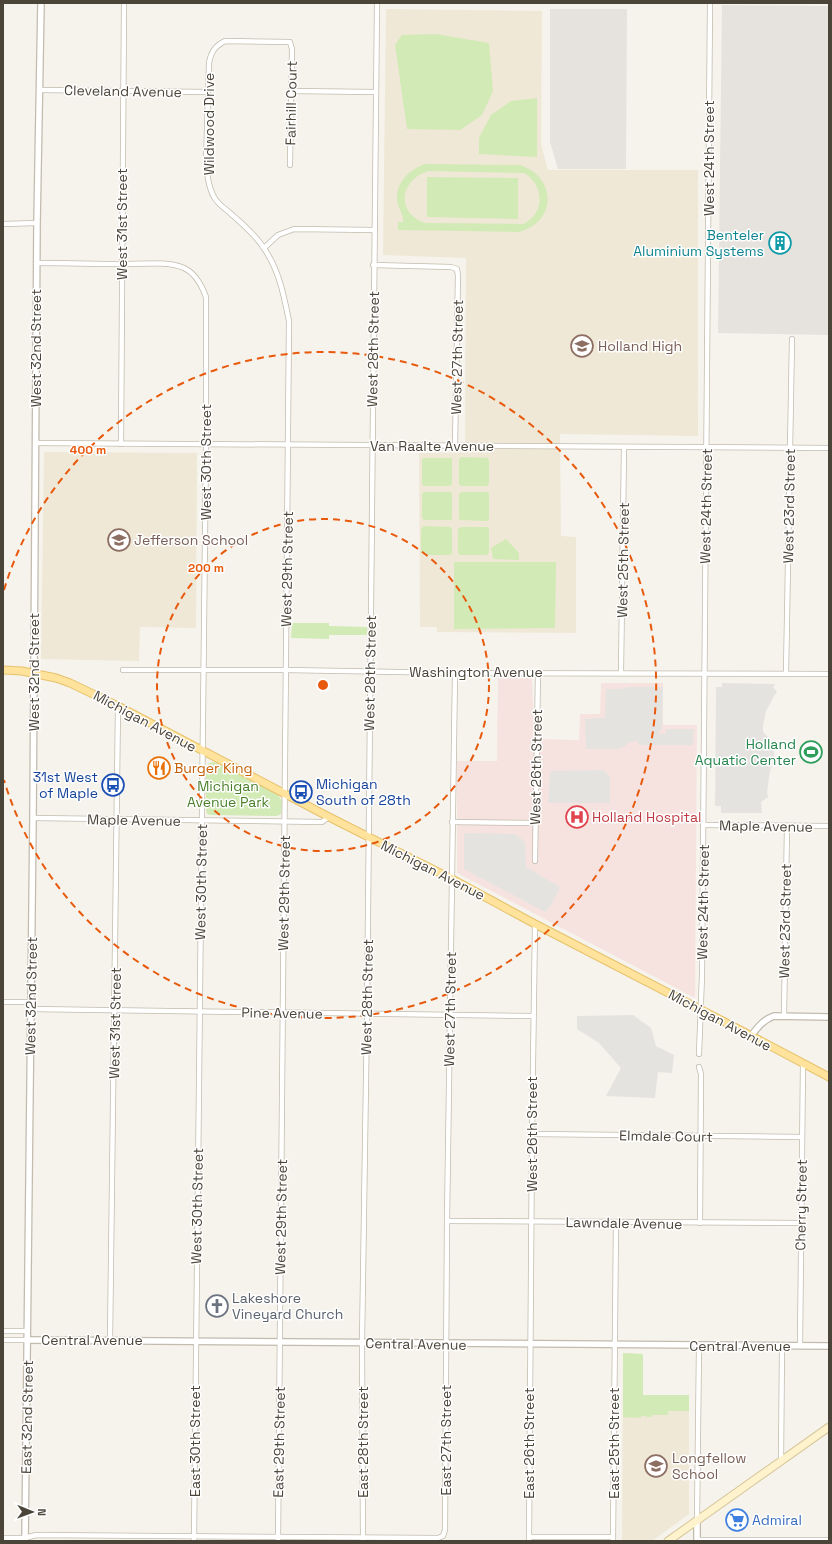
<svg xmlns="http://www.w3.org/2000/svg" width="832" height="1544" font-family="'Space Grotesk',sans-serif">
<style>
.industrial{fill:#e6e2dd}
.education{fill:#efe8d6}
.medical{fill:#f6e3e0}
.green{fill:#d2eab5;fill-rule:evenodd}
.parking{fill:#e5e3e0}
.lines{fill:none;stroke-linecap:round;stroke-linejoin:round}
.minor-casing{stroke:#c2bbae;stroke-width:6}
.tertiary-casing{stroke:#c2bbae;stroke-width:8}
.secondary-casing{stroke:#d6c79b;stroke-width:9}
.primary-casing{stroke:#e6c16a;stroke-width:9}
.minor{stroke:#fff;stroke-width:4.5}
.tertiary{stroke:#fff;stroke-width:5.5}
.secondary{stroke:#fff3cd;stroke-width:7}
.primary{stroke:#ffe39c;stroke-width:7}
.ring{fill:none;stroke:#e8590c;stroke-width:2;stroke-dasharray:7 5}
.labels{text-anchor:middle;stroke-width:3;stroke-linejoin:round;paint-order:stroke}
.street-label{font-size:14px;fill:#4b4439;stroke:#fff}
.culture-label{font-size:14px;fill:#0d838f;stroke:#fff;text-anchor:end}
.education-label{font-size:14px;fill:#785e54;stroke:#fff;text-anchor:start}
.leisure-label{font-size:14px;fill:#27864d;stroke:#fff;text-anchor:end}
.food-label{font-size:14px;fill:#c56008;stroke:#fff;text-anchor:start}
.transit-label{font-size:14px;fill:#164399;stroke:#fff;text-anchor:end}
.park-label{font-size:14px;fill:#4a7f2a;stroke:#fff}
.health-label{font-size:14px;fill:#be3a42;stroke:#fff;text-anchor:start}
.worship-label{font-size:14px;fill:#5b616d;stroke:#fff;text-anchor:start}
.shop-label{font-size:14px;fill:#366cbe;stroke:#fff;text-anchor:start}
.centre{fill:#e8590c;stroke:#fff;stroke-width:2}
.ring-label{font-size:12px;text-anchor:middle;font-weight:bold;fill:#e8590c;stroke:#fff;stroke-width:3;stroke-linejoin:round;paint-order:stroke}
</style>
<rect width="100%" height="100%" fill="#f6f3ec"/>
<g class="industrial">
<polygon points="722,5 829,6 829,335 718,333"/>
<polygon points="550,9 627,9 626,169 558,169 550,142"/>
</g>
<g class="education">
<polygon points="386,9 542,11 541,144 548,170 698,170 698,436 560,434 561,536 576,537 576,633 437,632 437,627 420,627 419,453 465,452 466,258 383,255"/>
<polygon points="44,452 197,453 196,628 140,627 139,661 41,659"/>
<polygon points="623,1353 643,1354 643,1395 689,1395 689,1514 652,1541 622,1541"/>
</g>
<polygon class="medical" points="498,678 532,678 534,739 579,740 580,714 600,714 601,683 663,683 663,725 697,725 695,998 457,873 457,761 497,761"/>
<g class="green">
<polygon points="436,34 489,43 493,91 482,115 460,130 407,129 395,45 402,35"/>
<polygon points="537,98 537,157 479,154 479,138 491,115 511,101"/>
<path d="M425 164 520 165C557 177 557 222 519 232L398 230V222H403C404 216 400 211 398 205 393 185 408 170 425 164ZM428 171 524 173C545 185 545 214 523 224L425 223C395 213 400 180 428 171Z"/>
<polygon points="427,177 518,178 518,219 427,217"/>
<polygon points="461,457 488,458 489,460 489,484 487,486 461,486 459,484 459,460"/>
<polygon points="424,458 452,458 452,484 450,486 424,486 422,484 422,459"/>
<polygon points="424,492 451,492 452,494 452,519 450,520 424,520 422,518 422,494"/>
<polygon points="461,492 488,492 489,494 489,519 487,521 460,520 459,518 459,494"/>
<polygon points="424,526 450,527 452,529 452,553 450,555 424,555 421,552 421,529"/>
<polygon points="461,527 487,527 489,529 489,552 487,555 460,555 458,552 458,529"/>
<polygon points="506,539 519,553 519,560 493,559 491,548"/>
<polygon points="454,562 556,562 555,628 454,629"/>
<polygon points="292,623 329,623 329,626 367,627 367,635 329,635 329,639 291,638"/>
<polygon points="213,762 217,763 278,795 282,801 281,814 277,816 211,815 207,814 206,810 206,767 209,763"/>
<polygon points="623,1353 643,1354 643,1395 689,1395 689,1411 668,1411 668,1415 652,1415 652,1417 641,1416 641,1418 623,1417"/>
</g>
<g class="parking">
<polygon points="722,683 775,684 773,688 777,691 766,711 763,726 763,732 771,740 774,749 774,760 770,771 767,792 768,797 761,802 762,813 721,813 721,806 715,806 716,687 722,687"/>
<polygon points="629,687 663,687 662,730 659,731 658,733 665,734 666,729 694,729 693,745 638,745 637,740 628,743 624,747 619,749 586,749 585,719 605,718 606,689 620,689"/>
<polygon points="603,770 610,776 610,803 548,803 550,771"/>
<polygon points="464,833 515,834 525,842 526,867 560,887 550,907 545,912 464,869"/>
<polygon points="633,1015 651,1028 656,1046 674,1055 672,1073 658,1072 655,1098 606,1096 621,1068 599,1043 577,1029 577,1016"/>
</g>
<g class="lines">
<g class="minor-casing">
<g id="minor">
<polyline points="40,90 207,92"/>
<polyline points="290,91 375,92"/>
<polyline points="3,224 37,223"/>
<polyline points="264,248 278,235 294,229 374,230"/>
<path d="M37 263C65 263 94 264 123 264 139 264 169 261 184 268 195 273 202 286 206 297V445L194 1541"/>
<polyline points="373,265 451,267 457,269 458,276 455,446"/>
<polyline points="36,443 829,448"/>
<polyline points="121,444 124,3"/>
<polyline points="123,670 286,670 455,673 829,674"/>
<polyline points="621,673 624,447"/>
<polyline points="786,674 792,339"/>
<polyline points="33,818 322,822 329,817"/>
<polyline points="452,822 535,823"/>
<polyline points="703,825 829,826"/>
<polyline points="535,861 538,673"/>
<polyline points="3,1002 31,1002"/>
<polyline points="30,1009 533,1016"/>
<polyline points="784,1016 787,826"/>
<polyline points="699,1054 702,975 710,3"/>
<polyline points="699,1067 701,1074 700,1223"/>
<polyline points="532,1134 801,1137"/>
<polyline points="447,1221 800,1223"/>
<polyline points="3,1331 28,1331"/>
<polyline points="3,1340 28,1340"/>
<polyline points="110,1340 118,706"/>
<polyline points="800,1346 803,1063"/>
<polyline points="781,1461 782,1346"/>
<polyline points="697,1520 699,1346"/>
<polyline points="529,1537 613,1537"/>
<polyline points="3,1538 25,1538 36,1535 438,1538 443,1536 445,1530 447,1221 455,673"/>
<polyline points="697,1540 829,1540"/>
<path d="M278 1541 289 321C284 296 279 269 263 247 254 233 241 223 229 212 224 208 217 203 214 197 208 186 207 173 206 161L209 63C211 52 215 46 225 41L290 42 292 49 290 165"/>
<polyline points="363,1541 362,1343 367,1014 377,3"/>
<polyline points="529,1541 532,1134 535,924"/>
<polyline points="613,1541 616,1222"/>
</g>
</g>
<g class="tertiary-casing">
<g id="tertiary">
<path d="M751 1036C758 1027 763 1020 774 1016L829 1017"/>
<polyline points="28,1340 829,1346"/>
<polyline points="25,1541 33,818 37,223 41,3"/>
<polyline points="697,1541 697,1520"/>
</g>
</g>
<g class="secondary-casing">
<polyline id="secondary" points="668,1541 829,1427"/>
</g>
<g class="primary-casing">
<polyline id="primary" points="3,670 22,671 56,678 70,683 118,706 329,817 452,879 535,924 744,1032 829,1077"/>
</g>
<use href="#minor" class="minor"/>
<use href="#tertiary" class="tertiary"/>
<use href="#secondary" class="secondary"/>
<use href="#primary" class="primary"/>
</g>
<g class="ring">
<circle cx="323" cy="685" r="166"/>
<path d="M4 590A333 333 0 1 1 4 780"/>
</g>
<defs>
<g id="building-ring" transform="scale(1.15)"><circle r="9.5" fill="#fff" stroke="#0f9aa8" stroke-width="1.5"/><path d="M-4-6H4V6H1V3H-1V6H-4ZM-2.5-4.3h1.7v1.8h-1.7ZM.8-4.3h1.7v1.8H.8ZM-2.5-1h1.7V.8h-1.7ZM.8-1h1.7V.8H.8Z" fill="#0f9aa8"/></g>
<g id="school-ring" transform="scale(1.15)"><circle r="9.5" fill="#fff" stroke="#8d6e63" stroke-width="1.5"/><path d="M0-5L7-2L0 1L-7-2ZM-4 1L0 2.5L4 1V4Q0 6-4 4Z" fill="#8d6e63"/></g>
<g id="stadium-ring" transform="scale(1.15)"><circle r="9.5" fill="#fff" stroke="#2e9e5b" stroke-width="1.5"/><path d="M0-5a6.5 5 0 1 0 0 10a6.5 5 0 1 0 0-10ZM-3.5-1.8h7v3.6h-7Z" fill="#2e9e5b"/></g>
<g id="restaurant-ring" transform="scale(1.15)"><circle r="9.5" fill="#fff" stroke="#e8710a" stroke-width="1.5"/><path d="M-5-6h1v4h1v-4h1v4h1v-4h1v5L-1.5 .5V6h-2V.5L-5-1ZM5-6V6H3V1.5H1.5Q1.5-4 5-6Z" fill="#e8710a"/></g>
<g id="bus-ring" transform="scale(1.15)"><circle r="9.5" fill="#fff" stroke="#1a4fb4" stroke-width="1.5"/><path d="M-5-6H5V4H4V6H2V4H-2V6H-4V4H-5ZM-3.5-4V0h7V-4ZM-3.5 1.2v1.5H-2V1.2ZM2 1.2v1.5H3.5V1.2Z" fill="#1a4fb4"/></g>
<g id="hospital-ring" transform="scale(1.15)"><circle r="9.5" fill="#fff" stroke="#e0444e" stroke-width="1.5"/><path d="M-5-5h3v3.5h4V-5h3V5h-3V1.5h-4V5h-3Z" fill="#e0444e"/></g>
<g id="church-ring" transform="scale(1.15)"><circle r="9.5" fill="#fff" stroke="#6b7280" stroke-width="1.5"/><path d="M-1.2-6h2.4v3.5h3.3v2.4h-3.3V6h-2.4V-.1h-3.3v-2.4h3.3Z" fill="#6b7280"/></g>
<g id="supermarket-ring" transform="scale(1.15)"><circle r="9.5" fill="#fff" stroke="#3f7fe0" stroke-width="1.5"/><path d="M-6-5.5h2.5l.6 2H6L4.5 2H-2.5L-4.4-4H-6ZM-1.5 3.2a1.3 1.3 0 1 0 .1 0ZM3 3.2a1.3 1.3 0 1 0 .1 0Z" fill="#3f7fe0"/></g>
</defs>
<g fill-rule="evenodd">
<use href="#building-ring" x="780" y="243"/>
<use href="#school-ring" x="582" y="346"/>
<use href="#school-ring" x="119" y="540"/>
<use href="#stadium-ring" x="811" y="752"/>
<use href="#restaurant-ring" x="159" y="768"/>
<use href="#bus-ring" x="113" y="785"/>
<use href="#bus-ring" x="301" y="792"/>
<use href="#hospital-ring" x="577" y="817"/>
<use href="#church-ring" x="217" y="1306"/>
<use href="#school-ring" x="656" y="1466"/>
<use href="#supermarket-ring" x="737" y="1520"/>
</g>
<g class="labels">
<g class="street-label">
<text transform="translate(123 91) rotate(1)" y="5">Cleveland Avenue</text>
<text transform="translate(291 103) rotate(-89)" y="5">Fairhill Court</text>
<text transform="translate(209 124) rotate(-90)" y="5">Wildwood Drive</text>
<text transform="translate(709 158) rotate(-90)" y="5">West 24th Street</text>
<text transform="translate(122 224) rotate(-90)" y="5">West 31st Street</text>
<text transform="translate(36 348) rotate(-90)" y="5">West 32nd Street</text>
<text transform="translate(373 349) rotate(-89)" y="5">West 28th Street</text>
<text transform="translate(457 357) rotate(-89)" y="5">West 27th Street</text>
<text x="432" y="451">Van Raalte Avenue</text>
<text transform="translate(206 462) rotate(-90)" y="5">West 30th Street</text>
<text transform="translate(706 506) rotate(-89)" y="5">West 24th Street</text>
<text transform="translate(789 506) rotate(-89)" y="5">West 23rd Street</text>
<text transform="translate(623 560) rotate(-89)" y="5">West 25th Street</text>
<text transform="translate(287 569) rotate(-89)" y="5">West 29th Street</text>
<text transform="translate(34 672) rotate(-90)" y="5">West 32nd Street</text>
<text x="476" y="677">Washington Avenue</text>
<text transform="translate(370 673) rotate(-89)" y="5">West 28th Street</text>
<text transform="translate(145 721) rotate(28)" y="5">Michigan Avenue</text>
<text transform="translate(536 767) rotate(-89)" y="5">West 26th Street</text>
<text transform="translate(134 820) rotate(1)" y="5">Maple Avenue</text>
<text transform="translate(766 826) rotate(1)" y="5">Maple Avenue</text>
<text transform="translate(433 870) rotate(27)" y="5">Michigan Avenue</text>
<text transform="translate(201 882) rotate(-89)" y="5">West 30th Street</text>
<text transform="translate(284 893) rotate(-89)" y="5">West 29th Street</text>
<text transform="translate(703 902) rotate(-89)" y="5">West 24th Street</text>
<text transform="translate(785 921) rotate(-89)" y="5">West 23rd Street</text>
<text transform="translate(31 996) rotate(-89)" y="5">West 32nd Street</text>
<text transform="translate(367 997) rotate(-89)" y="5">West 28th Street</text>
<text transform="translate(450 1009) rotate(-89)" y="5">West 27th Street</text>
<text transform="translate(282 1013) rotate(1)" y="5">Pine Avenue</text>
<text transform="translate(720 1020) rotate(28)" y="5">Michigan Avenue</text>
<text transform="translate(115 1023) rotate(-89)" y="5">West 31st Street</text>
<text transform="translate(532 1134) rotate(-90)" y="5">West 26th Street</text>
<text transform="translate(666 1136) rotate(1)" y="5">Elmdale Court</text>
<text transform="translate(801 1205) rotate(-89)" y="5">Cherry Street</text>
<text transform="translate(197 1206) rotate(-89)" y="5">West 30th Street</text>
<text transform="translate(281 1217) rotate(-89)" y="5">West 29th Street</text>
<text transform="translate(624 1223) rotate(1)" y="5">Lawndale Avenue</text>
<text x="92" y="1345">Central Avenue</text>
<text transform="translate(416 1344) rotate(1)" y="5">Central Avenue</text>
<text x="740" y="1351">Central Avenue</text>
<text transform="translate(27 1417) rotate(-89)" y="5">East 32nd Street</text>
<text transform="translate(446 1440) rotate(-90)" y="5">East 27th Street</text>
<text transform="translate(195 1441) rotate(-90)" y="5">East 30th Street</text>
<text transform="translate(279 1442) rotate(-89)" y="5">East 29th Street</text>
<text transform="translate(363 1442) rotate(-90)" y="5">East 28th Street</text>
<text transform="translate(529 1443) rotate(-90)" y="5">East 26th Street</text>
<text transform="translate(614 1443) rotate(-90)" y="5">East 25th Street</text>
</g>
<g class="culture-label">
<text x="764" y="240">Benteler<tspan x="764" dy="16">Aluminium Systems</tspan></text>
</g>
<g class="education-label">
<text x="598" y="351">Holland High</text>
<text x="134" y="545">Jefferson School</text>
<text x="672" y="1463">Longfellow<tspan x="672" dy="16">School</tspan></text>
</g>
<g class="leisure-label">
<text x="796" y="749">Holland<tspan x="796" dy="16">Aquatic Center</tspan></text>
</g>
<g class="food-label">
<text x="174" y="773">Burger King</text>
</g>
<g class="transit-label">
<text x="98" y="782">31st West<tspan x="98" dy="16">of Maple</tspan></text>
<text x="316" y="789" text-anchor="start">Michigan<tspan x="316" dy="16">South of 28th</tspan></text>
</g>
<g class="park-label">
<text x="228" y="791">Michigan<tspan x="228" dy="16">Avenue Park</tspan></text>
</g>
<g class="health-label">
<text x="592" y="822">Holland Hospital</text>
</g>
<g class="worship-label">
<text x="232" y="1303">Lakeshore<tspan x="232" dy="16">Vineyard Church</tspan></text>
</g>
<g class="shop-label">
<text x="752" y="1525">Admiral</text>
</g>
</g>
<circle cx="323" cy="685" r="6" class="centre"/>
<g class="ring-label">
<text x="88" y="454">400 m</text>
<text x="206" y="572">200 m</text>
</g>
<rect width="832" height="1544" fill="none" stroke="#4b4439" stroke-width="8"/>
<g transform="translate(32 1512) rotate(91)" stroke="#ffffff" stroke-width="3" paint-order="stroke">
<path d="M0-3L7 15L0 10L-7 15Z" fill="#4b4439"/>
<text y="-6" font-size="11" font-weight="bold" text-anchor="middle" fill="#4b4439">N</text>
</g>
</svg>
